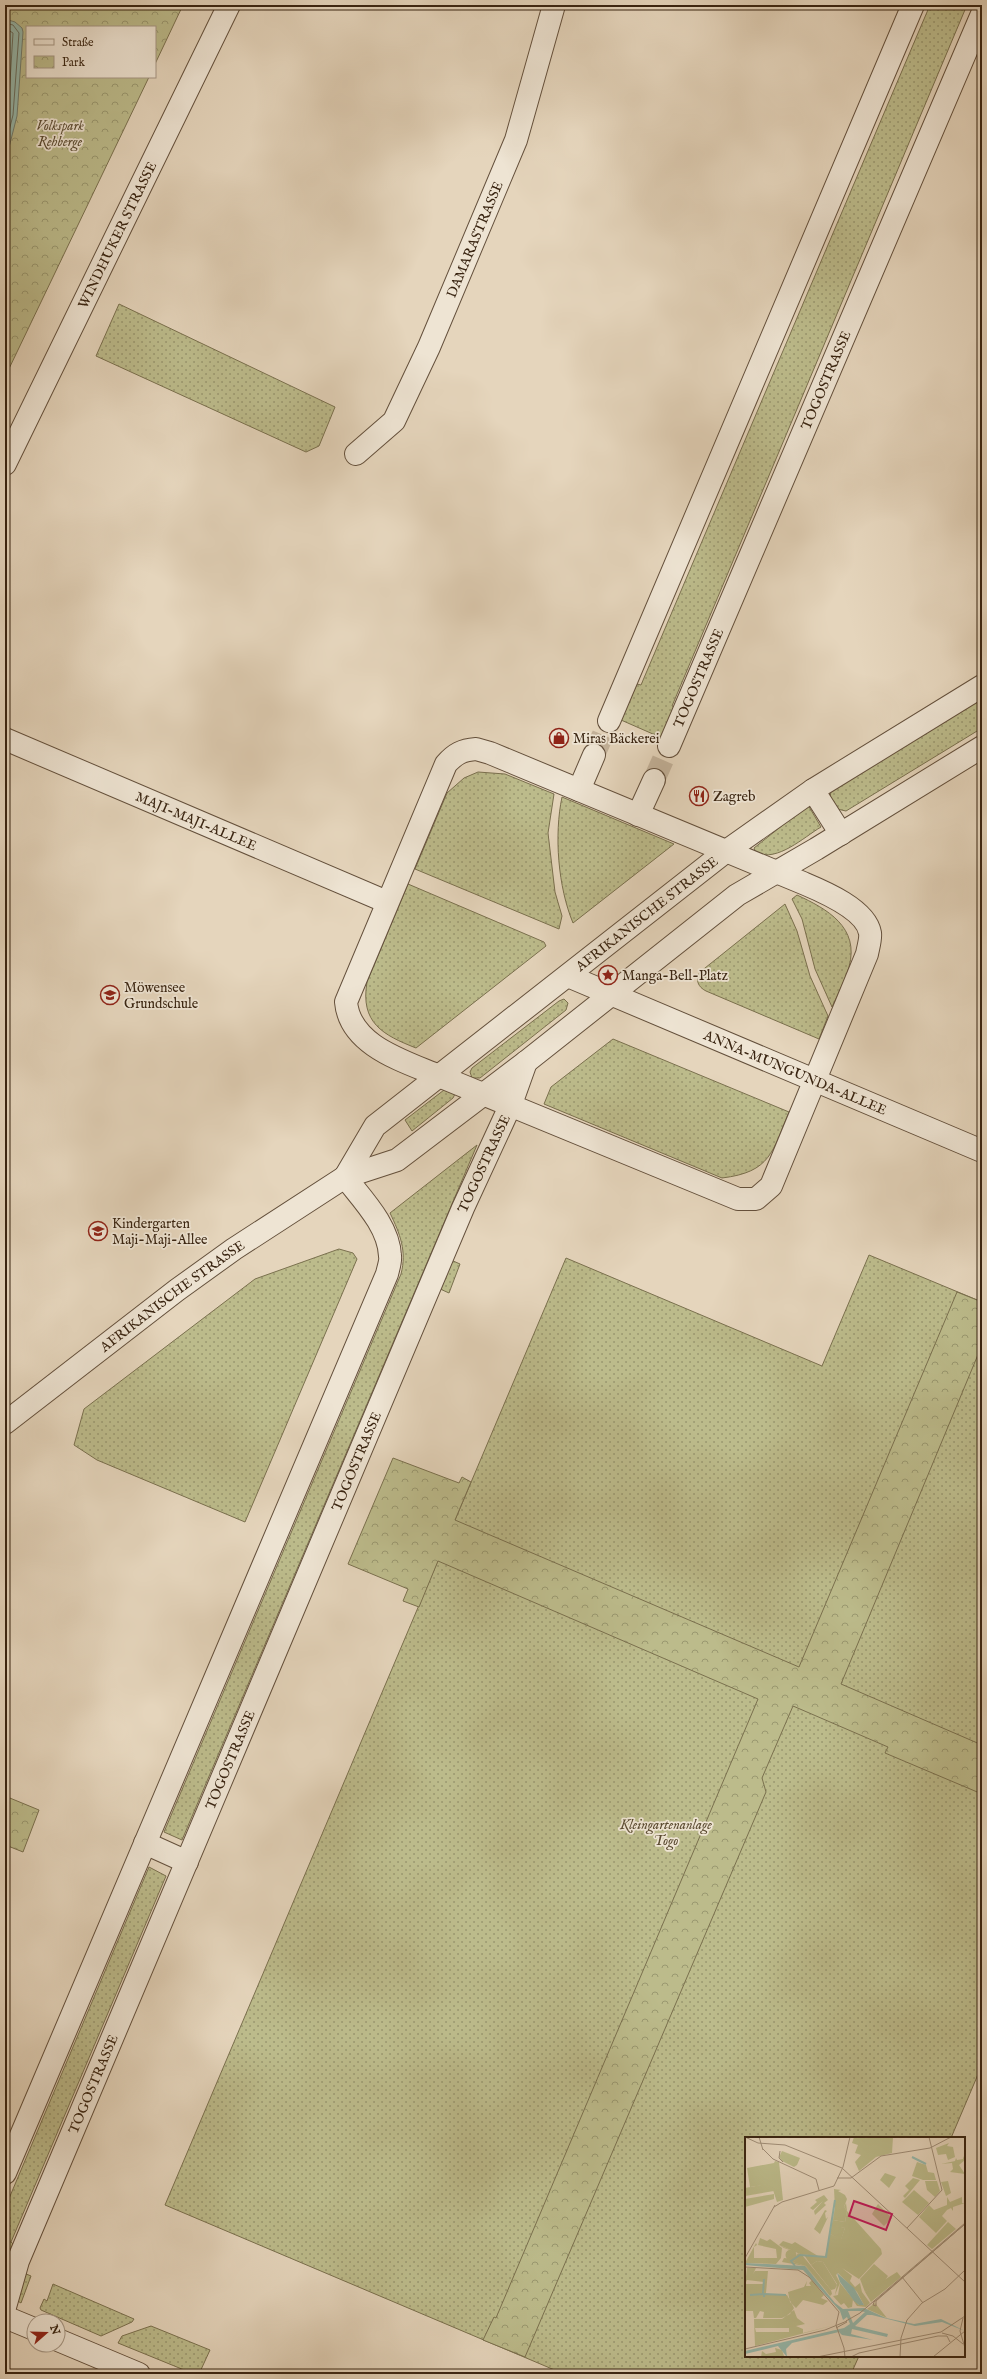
<svg xmlns="http://www.w3.org/2000/svg" width="987" height="2379" font-family="'IM FELL English',serif">
<style>
.grass{fill:url(#grass-dots);stroke:#7a704e}
.park{fill:url(#park-crowns);stroke:#7a704e}
.water{fill:#96b9ad;stroke:#717d6f}
.lines{fill:none;stroke-linecap:round;stroke-linejoin:round}
.shore{stroke:#686e5f;stroke-width:1}
.minor-tunnel{stroke:#c3b29a;stroke-width:22;stroke-dasharray:22 11;stroke-linecap:butt}
.minor-casing{stroke:#64503c;stroke-width:24}
.minor{stroke:#eee4d3;stroke-width:22}
.labels{text-anchor:middle;stroke-width:3.5;stroke-linejoin:round;paint-order:stroke}
.park-label{font-size:14px;font-style:italic;fill:#5a4a30;stroke:#eee4d3}
.street-label{font-size:14px;fill:#392411;stroke:#eee4d3}
.poi-label{font-size:14px;fill:#392411;stroke:#eee4d3;text-anchor:start}
.inset-river{fill:none;stroke:#96b9ad;stroke-width:2}
.inset-road{fill:none;stroke:#a08e78;stroke-width:1}
.view{fill:#c2185b;fill-opacity:0.15;stroke:#c2185b;stroke-width:2}
.inset-edge{fill:none;stroke:#392411;stroke-width:2}
</style>
<defs>
<pattern id="grass-dots" width="8" height="8" patternUnits="userSpaceOnUse"><rect width="8" height="8" fill="#bcbb8b"/><path d="M2 2h.1M6 6h.1" fill="none" stroke="#9a9870" stroke-width="1.8" stroke-linecap="round"/></pattern>
<pattern id="park-crowns" width="20" height="18" patternUnits="userSpaceOnUse"><rect width="20" height="18" fill="#bcbb8b"/><path d="M2 6a3 3 0 1 1 6 0M12 15a3 3 0 1 1 6 0" fill="none" stroke="#9a9870"/></pattern>
</defs>
<rect width="100%" height="100%" fill="#e5d5bc"/>
<filter id="stains"><feTurbulence type="fractalNoise" baseFrequency=".005" numOctaves="4"/><feColorMatrix values="0 0 0 0 .2 0 0 0 0 .09 0 0 0 0 .02 0 0 0 .5 -.17"/></filter>
<radialGradient id="worn" r=".72"><stop offset=".6" stop-color="#630" stop-opacity="0"/><stop offset="1" stop-color="#630" stop-opacity=".3"/></radialGradient>
<g class="grass">
<polygon points="930,5 967,5 672,706 675,707 662,738 621,720 637,684 641,685"/>
<polygon points="119,304 335,407 319,446 306,452 96,356"/>
<polygon points="982,696 982,728 846,811 837,809 830,799 831,790"/>
<polygon points="478,772 505,774 554,794 548,833 555,892 562,916 559,929 415,869 447,793 464,778"/>
<path d="M562 797 674 844 573 923C558 887 554 835 562 797Z"/>
<path d="M808 805 821 827C804 837 778 862 756 853L754 848Z"/>
<path d="M408 884 544 942 546 946 416 1048C383 1035 360 1023 367 982Z"/>
<path d="M797 895C827 909 860 927 849 967 845 980 838 994 832 1007L815 969 802 919 792 899Z"/>
<path d="M785 904 797 931 810 976 828 1016 819 1039 706 991C698 987 695 980 700 972Z"/>
<polygon points="564,999 568,1003 566,1010 480,1078 472,1078 470,1072 472,1068 559,1001"/>
<path d="M613 1039 789 1112C772 1152 771 1172 722 1178L544 1104 551 1087Z"/>
<polygon points="444,1090 455,1094 453,1098 412,1131 405,1120"/>
<path d="M477 1145 182 1840 164 1832 401 1274C407 1251 400 1234 390 1213Z"/>
<polygon points="339,1249 353,1253 357,1259 245,1522 97,1460 74,1445 84,1409 255,1279"/>
<polygon points="869,1255 982,1302 982,2065 951,2138 746,2138 746,2356 859,2356 851,2374 564,2374 165,2205 566,1258 822,1366"/>
<polygon points="451,1260 460,1264 449,1293 438,1288"/>
<polygon points="149,1867 166,1876 11,2242 17,2248 16,2251 5,2247 5,2208"/>
<polygon points="19,2271 31,2276 21,2303 16,2300"/>
<polygon points="53,2284 134,2319 132,2322 101,2336 41,2310 40,2308 44,2299 47,2301"/>
<polygon points="151,2326 210,2350 199,2374 194,2374 118,2343 122,2336"/>
</g>
<g class="park">
<polygon points="5,5 183,5 155,64 155,27 27,27 27,77 149,77 5,377"/>
<polygon points="957,1292 982,1302 982,1345 841,1684 982,1745 982,1794 885,1753 888,1747 793,1706 762,1778 766,1792 525,2357 483,2340 494,2317 496,2318 758,1699 438,1561 419,1607 403,1601 408,1589 348,1564 393,1458 459,1483 462,1477 471,1482 455,1520 799,1667"/>
<polygon points="5,1796 39,1810 23,1852 8,1846 5,1853"/>
</g>
<polygon class="water" points="5,19 15,22 22,28 23,32 17,116 5,163"/>
<g class="lines">
<g class="shore">
<polyline points="5,23 13,25 19,33 13,115 5,147"/>
<polyline points="5,28 13,33 8,114 5,127"/>
</g>
<g class="minor-tunnel">
<polyline points="594,755 609,721"/>
<polyline points="654,780 669,746"/>
</g>
<g class="minor-casing">
<g id="minor">
<path id="s1" d="M356 454 394 421 429 347 516 140 554 5"/>
<path id="s2" d="M5 464 229 5"/>
<polyline points="609,721 913,5"/>
<path id="s3" d="M5 739 387 902"/>
<path id="s4" d="M669 746 982 14"/>
<path d="M476 749 490 753 803 883C822 891 866 909 870 933 871 939 868 948 867 954L771 1186 756 1199H738L439 1076C404 1061 350 1046 346 1002L446 764C455 754 462 750 476 749Z"/>
<polyline points="579,790 594,755"/>
<polyline points="813,790 841,834"/>
<polyline points="638,815 654,780"/>
<path id="s5" d="M568 976 982 1151"/>
<path id="s6" d="M345 1177 375 1126 725 852 813 790 982 686"/>
<path id="s7" d="M5 1423 177 1290 234 1249 345 1177 397 1160 526 1062 737 895 816 849 982 747"/>
<polyline points="145,1843 187,1862"/>
<path d="M5 2173 387 1274C388 1269 391 1261 390 1256 389 1226 362 1199 345 1177"/>
<path id="s8" d="M5 2307 18 2261 463 1208 511 1104 526 1062"/>
<polyline points="5,2317 34,2329"/>
<polyline points="58,2340 139,2374"/>
</g>
</g>
<use href="#minor" class="minor"/>
</g>
<defs>
<g id="shop-ring" transform="scale(1)"><circle r="9.5" fill="#eee4d3" stroke="#8f2418" stroke-width="1.5"/><path d="M-5-2.5h2.3a2.7 3.5 0 0 1 5.4 0H5L5.5 6h-11ZM-1.5-2.5h3a1.5 2.3 0 0 0-3 0Z" fill="#8f2418"/></g>
<g id="restaurant-ring" transform="scale(1)"><circle r="9.5" fill="#eee4d3" stroke="#8f2418" stroke-width="1.5"/><path d="M-5-6h1v4h1v-4h1v4h1v-4h1v5L-1.5 .5V6h-2V.5L-5-1ZM5-6V6H3V1.5H1.5Q1.5-4 5-6Z" fill="#8f2418"/></g>
<g id="sight-ring" transform="scale(1)"><circle r="9.5" fill="#eee4d3" stroke="#8f2418" stroke-width="1.5"/><path d="M0-6L1.8-2.2L6-1.7L2.9 1.2L3.7 5.4L0 3.3L-3.7 5.4L-2.9 1.2L-6-1.7L-1.8-2.2Z" fill="#8f2418"/></g>
<g id="school-ring" transform="scale(1)"><circle r="9.5" fill="#eee4d3" stroke="#8f2418" stroke-width="1.5"/><path d="M0-5L7-2L0 1L-7-2ZM-4 1L0 2.5L4 1V4Q0 6-4 4Z" fill="#8f2418"/></g>
</defs>
<g fill-rule="evenodd">
<use href="#shop-ring" x="559" y="738"/>
<use href="#restaurant-ring" x="699" y="796"/>
<use href="#sight-ring" x="608" y="975"/>
<use href="#school-ring" x="110" y="995"/>
<use href="#school-ring" x="98" y="1231"/>
</g>
<g class="labels">
<g class="park-label">
<text x="60" y="130">Volkspark<tspan x="60" dy="16">Rehberge</tspan></text>
<text x="666" y="1829">Kleingartenanlage<tspan x="666" dy="16">Togo</tspan></text>
</g>
<g class="street-label">
<text dy="5" stroke="none"><textPath href="#s2" startOffset="255">WINDHUKER STRASSE</textPath></text>
<text dy="5" stroke="none"><textPath href="#s1" startOffset="249">DAMARASTRASSE</textPath></text>
<text dy="5" stroke="none"><textPath href="#s4" startOffset="398">TOGOSTRASSE</textPath></text>
<text dy="5" stroke="none"><textPath href="#s4" startOffset="74">TOGOSTRASSE</textPath></text>
<text dy="5" stroke="none"><textPath href="#s3" startOffset="208">MAJI-MAJI-ALLEE</textPath></text>
<text dy="5" stroke="none"><textPath href="#s6" startOffset="404">AFRIKANISCHE STRASSE</textPath></text>
<text dy="5" stroke="none"><textPath href="#s5" startOffset="247">ANNA-MUNGUNDA-ALLEE</textPath></text>
<text dy="5" stroke="none"><textPath href="#s8" startOffset="1240">TOGOSTRASSE</textPath></text>
<text dy="5" stroke="none"><textPath href="#s7" startOffset="210">AFRIKANISCHE STRASSE</textPath></text>
<text dy="5" stroke="none"><textPath href="#s8" startOffset="916">TOGOSTRASSE</textPath></text>
<text dy="5" stroke="none"><textPath href="#s8" startOffset="592">TOGOSTRASSE</textPath></text>
<text dy="5" stroke="none"><textPath href="#s8" startOffset="240">TOGOSTRASSE</textPath></text>
</g>
<g class="poi-label">
<text x="573" y="743">Miras Bäckerei</text>
<text x="713" y="801">Zagreb</text>
<text x="622" y="980">Manga-Bell-Platz</text>
<text x="124" y="992">Möwensee<tspan x="124" dy="16">Grundschule</tspan></text>
<text x="112" y="1228">Kindergarten<tspan x="112" dy="16">Maji-Maji-Allee</tspan></text>
</g>
</g>
<g transform="translate(745 2137)">
<rect width="220" height="220" fill="#e5d5bc"/>
<path d="M204 6 202 9 208 10 210 20 203 23 201 17 193 18 191 11ZM140 36 151 40 144 51 135 43ZM168 41 175 43 160 61 158 59 164 53 160 49ZM203 44 206 56 201 59 196 45ZM27 46 29 54 0 59V51ZM93 54 100 58 102 62 99 70 102 74 100 85 88 83ZM29 57V62L0 70V62ZM133 67 147 81 139 89 127 77ZM80 73 82 74 80 76 81 82 83 80 75 97 69 92ZM87 88 100 91 96 103 85 97ZM38 104 47 107 50 105 73 119 55 117 39 110 34 108ZM57 118 86 153 87 157 85 159 61 129 47 125ZM2 131H11L8 137 10 134H23L21 156 18 157 42 158 49 171 45 177 37 181H18L19 175 15 174 11 181H9L8 174H0L1 147H19V145L2 143 0 147ZM67 143 79 158 76 161 83 164 78 168 58 163 51 171 45 165 43 155 59 150 62 144 61 149H66L64 146ZM49 173 52 181 60 187 51 189 58 192V196L90 188 10 209 9 182H37ZM10 191H44V195H11ZM30 211 37 213 39 219 16 220 17 214 21 217 31 215Z" fill="#bcbb8b" fill-rule="evenodd"/>
<path d="M79 58 83 63 79 66 81 68 70 78 69 74 78 64 68 73 65 71 72 65 70 63ZM15 101 22 104 25 102 37 111 36 121 31 127 0 126 11 106 12 108 9 110V121H32L31 112 13 108Z" fill="#bcbb8b"/>
<path d="M109 0H148L147 16 131 20 114 34 110 25 116 18 110 16 113 8 107 6ZM172 25 181 28 183 35 189 36 191 43H178L167 39ZM180 44H192L195 54 190 60 182 53ZM203 85 211 92 187 112 182 108ZM72 124 78 125 92 148 90 152 86 153 66 128ZM152 135 156 140 126 165 120 155Z" fill="#bcbb8b"/>
<path d="M218 19 220 23 214 28 220 37 205 35 208 32 207 26 196 27 210 24 211 21 212 23 218 22ZM30 24 34 25 38 63 32 65 26 47 5 50 2 31 29 26ZM89 52 96 53 93 54V61L88 83 100 85 102 74 99 70 101 66 102 74 136 112 137 117 114 142 97 131 107 139 105 144 110 150 115 146 117 155 125 166 121 170 112 169 108 163V162L114 168H119L112 155 93 136 91 138 95 146 90 158 92 147 78 125 72 124 66 128 59 118 79 121 81 120 79 121 59 118 47 125 61 129 76 148 60 129 37 125 39 121 49 122 53 116 39 111 34 108 55 117 80 120 90 72ZM87 89 100 91 96 102 85 97ZM169 53 184 66 173 78 157 65ZM202 60 205 65 217 60V66H220L208 70V74L206 71 202 73 197 79 202 84 191 96 174 80 184 68 189 73 202 68ZM129 127 143 139 138 146 120 155 115 142ZM130 166 142 181 122 172Z" fill="#bcbb8b" fill-rule="evenodd"/>
<path d="M37 14 55 21 52 28 49 30 37 24 34 20ZM40.5 118a5.5 5.5 0 1 1 11 0a5.5 5.5 0 1 1-11 0ZM95 146 108 162 107 170 103 171 99 166 96 168 88 159 93 158Z" fill="#bcbb8b"/>
<path d="M0 126 60 129 90 166 98 172 119 171 141 181 169 187 196 182 220 194 197 185 170 189 127 178H122L110 189 143 197 142 200 107 192 106 197 128 203 97 198 94 195 47 206 41 212 42 220 33 209 0 217V214L99 191 105 187 102 180 98 183 95 174 58 133 0 128ZM103 174H114L120 175 108 186ZM92 136 109 151 119 168H114L109 164 95 145Z" fill="#96b9ad" fill-rule="evenodd"/>
<path class="inset-river" d="M167 20 181 27M50 129 46 124 55 118 81 120 90 63M18 156 19 142M19 157 41 158M5 158 19 157V160"/>
<path class="inset-road" d="M0 0 13 6 40 8 97 31 220 145M14 0 18 13M17 11 28 22 71 42 74 53M35 14 34 21 38 25M92 41H106L136 19 185 11 206 0M29 70 37 65 89 49 98 30 105 0M220 87 129 165 128 168 131 169V164L220 87M162 91 197 53 184 0M0 121 30 68M0 130 53 133 64 140 94 175 91 188 99 211 100 220M157 140 178 166M218 181 215 194 220 211M101 184 115 176 220 86M91 191 102 185M197 196 208 199 218 207M0 212 80 193 102 184M72 220 196 195 220 179M106 220 114 216 193 199H202L205 205M155 220 156 201 162 183 177 166 200 152 220 133M188 220 220 194"/>
<path class="view" d="M109 64 147 77 141 93 104 79Z"/>
<rect width="220" height="220" class="inset-edge"/>
</g>
<rect width="987" height="2379" fill="none" stroke="#e5d5bc" stroke-width="20"/>
<rect x="6" y="6" width="975" height="2367" fill="none" stroke="#392411" stroke-width="2"/>
<rect x="10" y="10" width="967" height="2359" fill="none" stroke="#392411"/>
<rect x="26" y="26" width="130" height="52" fill="#eee4d3" stroke="#a69785"/>
<rect x="34" y="39" width="20" height="6" fill="#eee4d3" stroke="#a69785"/>
<text x="62" y="46" font-size="12" fill="#392411">Straße</text>
<rect x="34" y="56" width="20" height="12" fill="url(#park-crowns)" stroke="#a69785"/>
<text x="62" y="66" font-size="12" fill="#392411">Park</text>
<g transform="translate(46 2333) rotate(70)"><circle r="19" fill="#eee4d3" stroke="#a69785"/>
<path d="M0-3L7 15L0 10L-7 15Z" fill="#8f2418"/>
<text y="-6" font-size="11" font-weight="bold" text-anchor="middle" fill="#392411">N</text>
</g>
<rect width="100%" height="100%" filter="url(#stains)"/>
<rect width="100%" height="100%" fill="url(#worn)"/>
</svg>
